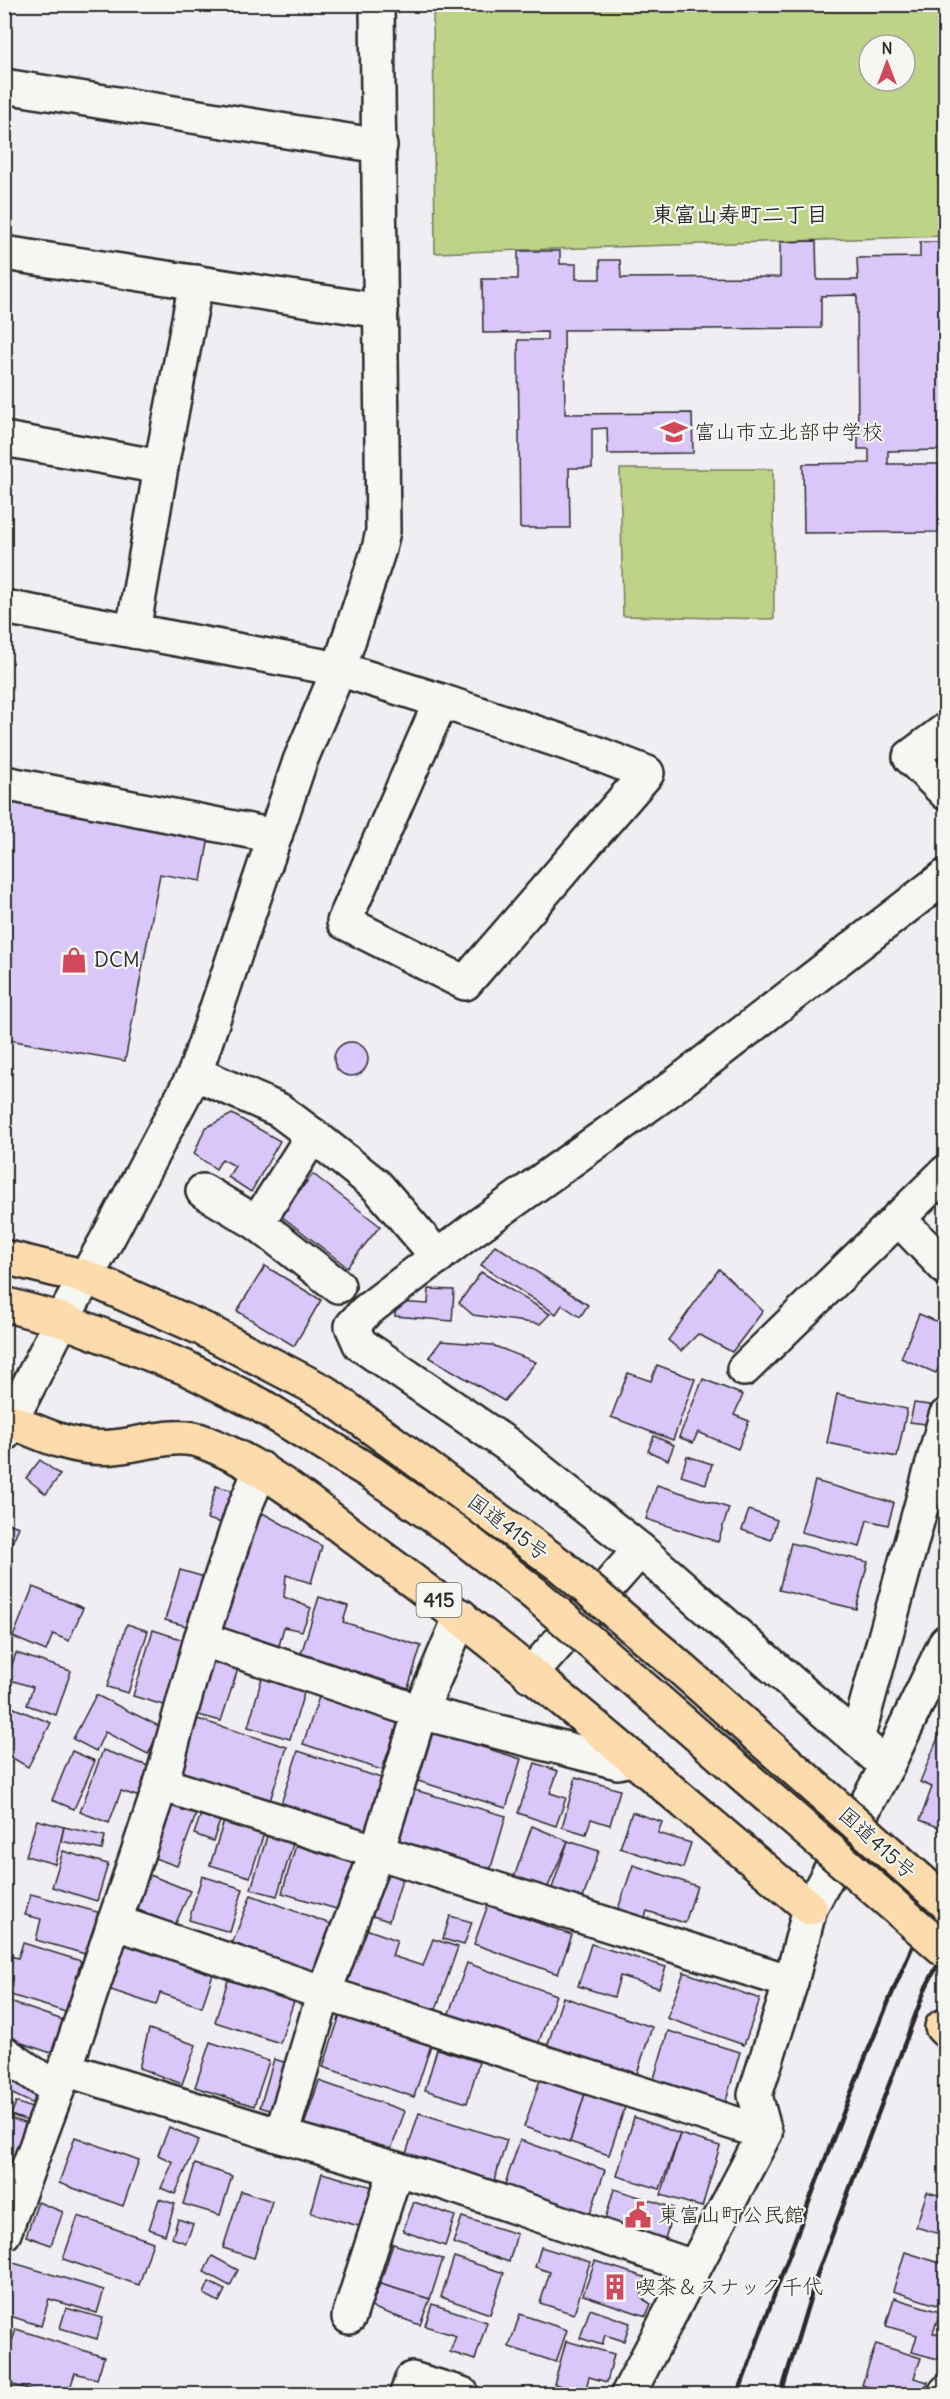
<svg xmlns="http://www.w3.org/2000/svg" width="950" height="2399" font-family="Delius,'Klee One',sans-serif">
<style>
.green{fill:#bed288;stroke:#747e5a;stroke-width:1.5;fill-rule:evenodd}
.building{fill:#d9c7f9;stroke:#2b2b2b;stroke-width:1.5}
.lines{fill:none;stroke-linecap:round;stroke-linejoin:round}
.minor-casing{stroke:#2b2b2b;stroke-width:38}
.highway-casing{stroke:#2b2b2b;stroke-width:38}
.minor{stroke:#f6f6f2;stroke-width:33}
.highway{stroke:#fedbac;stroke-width:33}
.rail{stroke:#2b2b2b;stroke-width:4.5}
.highway-bridge-casing{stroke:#2b2b2b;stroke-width:38;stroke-linecap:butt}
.highway-bridge{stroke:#fedbac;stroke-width:33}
.labels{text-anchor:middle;stroke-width:4.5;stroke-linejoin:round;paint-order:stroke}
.shield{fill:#f6f6f2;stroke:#686867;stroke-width:1.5}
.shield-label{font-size:20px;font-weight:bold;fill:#2b2b2b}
.poi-label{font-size:21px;fill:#2b2b2b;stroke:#f6f6f2;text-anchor:start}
.street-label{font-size:21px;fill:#2b2b2b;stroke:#f6f6f2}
.neighbourhood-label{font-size:22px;font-weight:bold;fill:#2b2b2b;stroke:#f6f6f2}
</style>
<rect width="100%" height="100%" fill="#f0edf3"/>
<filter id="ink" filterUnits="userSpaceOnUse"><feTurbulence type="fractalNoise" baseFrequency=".0167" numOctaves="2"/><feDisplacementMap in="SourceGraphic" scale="12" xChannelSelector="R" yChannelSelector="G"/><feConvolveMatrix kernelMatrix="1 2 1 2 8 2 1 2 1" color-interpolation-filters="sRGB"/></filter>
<g filter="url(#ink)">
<g class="green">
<path d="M433 5H945V236L435 253ZM869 45H905V81H869Z"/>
<polygon points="620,469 773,469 774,619 623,616"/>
</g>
<g class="building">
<polygon points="816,241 817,280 858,280 857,258 920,257 920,242 946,242 946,450 888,451 888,464 939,464 939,532 804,533 803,464 869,463 869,449 858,449 857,295 821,296 821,328 564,330 565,414 692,413 693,453 608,454 607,428 592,429 592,468 569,468 570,528 520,528 518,340 547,340 547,332 483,333 482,279 518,279 518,251 560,251 560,264 576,264 576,279 600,279 600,260 620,260 621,278 780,277 780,242"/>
<polygon points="4,794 210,832 201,881 160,874 125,1061 4,1039"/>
<circle cx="351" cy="1059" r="17"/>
<polygon points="232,1114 280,1141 251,1192 228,1177 235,1166 222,1159 216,1169 194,1154 205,1128"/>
<polygon points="313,1174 380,1226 347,1267 280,1215"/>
<polygon points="495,1245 588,1305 580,1317 562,1305 556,1314 481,1265"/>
<polygon points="265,1266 321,1300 294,1346 237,1311"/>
<polygon points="719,1269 763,1311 732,1352 698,1334 681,1351 668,1340"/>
<polygon points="481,1272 550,1314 540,1324 473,1315 459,1303"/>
<polygon points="429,1289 454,1290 452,1321 395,1316 396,1302 428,1304"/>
<polygon points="919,1314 946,1325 946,1352 936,1373 901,1358"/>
<polygon points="441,1341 492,1345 536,1362 504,1401 429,1357"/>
<polygon points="657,1365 695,1379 673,1440 611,1417 628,1373 651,1381"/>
<polygon points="703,1379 743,1395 734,1415 749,1421 738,1449 698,1432 693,1443 679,1437"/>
<polygon points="837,1394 907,1409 897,1457 827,1443"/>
<polygon points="914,1403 937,1406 934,1425 910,1422"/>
<polygon points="654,1436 674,1445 668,1460 648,1451"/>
<polygon points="687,1456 712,1464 706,1484 681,1476"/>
<polygon points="40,1460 60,1475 46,1494 26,1478"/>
<polygon points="946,1471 946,1507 937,1505"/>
<polygon points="815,1481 894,1503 888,1525 867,1520 860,1547 801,1532"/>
<polygon points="657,1485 729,1508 718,1542 646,1519"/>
<polygon points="216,1486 235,1491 226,1524 207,1519"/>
<polygon points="749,1510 777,1520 771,1540 742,1530"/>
<polygon points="259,1511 322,1546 311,1583 286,1575 284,1597 311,1608 302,1631 284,1627 279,1646 221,1630"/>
<polygon points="4,1522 19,1527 4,1561"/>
<polygon points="791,1543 868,1562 856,1609 779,1590"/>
<polygon points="180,1570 208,1578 193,1628 165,1620"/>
<polygon points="33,1587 83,1608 69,1641 53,1634 46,1651 13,1637"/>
<polygon points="319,1597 348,1606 343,1622 421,1646 408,1688 301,1654"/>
<polygon points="127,1624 148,1631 128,1693 107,1687"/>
<polygon points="153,1630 187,1641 167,1706 133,1696"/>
<polygon points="16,1653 71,1671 56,1715 27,1705 33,1687 7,1679"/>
<polygon points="213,1661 238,1669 221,1721 195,1714"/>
<polygon points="263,1674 306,1686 290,1739 248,1727"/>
<polygon points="320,1694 399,1720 382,1770 303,1744"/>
<polygon points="96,1695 161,1727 148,1754 105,1732 96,1751 73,1739"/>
<polygon points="4,1704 51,1723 28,1767 4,1753"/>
<polygon points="191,1717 287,1747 269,1804 173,1774"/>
<polygon points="946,1718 946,1830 920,1820 932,1787 920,1782"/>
<polygon points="433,1732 521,1759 506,1808 418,1781"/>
<polygon points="103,1750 154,1768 143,1798 121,1791 109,1823 80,1812"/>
<polygon points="72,1751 95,1761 74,1809 52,1800"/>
<polygon points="298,1751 384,1779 366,1835 280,1807"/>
<polygon points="535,1763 558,1771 550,1793 566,1798 556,1826 518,1813"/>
<polygon points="576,1777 620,1790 610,1825 591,1819 586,1834 562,1827"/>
<polygon points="411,1789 506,1816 490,1871 395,1844"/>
<polygon points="169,1802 197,1812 177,1866 149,1856"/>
<polygon points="202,1811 221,1818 213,1841 194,1834"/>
<polygon points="632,1812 662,1822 658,1833 691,1843 683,1868 620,1848"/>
<polygon points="37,1820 64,1827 55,1864 26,1856"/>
<polygon points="224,1821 264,1833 250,1877 210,1865"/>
<polygon points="532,1826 568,1841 546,1891 513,1880"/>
<polygon points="64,1827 105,1836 102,1850 61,1841"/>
<polygon points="268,1833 294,1841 277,1896 251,1889"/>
<polygon points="568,1841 599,1851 581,1904 550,1894"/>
<polygon points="296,1845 355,1862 340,1910 282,1893"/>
<polygon points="63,1851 108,1864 97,1901 52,1887"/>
<polygon points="633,1865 697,1886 685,1923 647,1911 643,1924 616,1915"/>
<polygon points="383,1871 403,1877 389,1921 369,1915"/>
<polygon points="145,1873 190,1891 175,1925 131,1907"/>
<polygon points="202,1876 243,1889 230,1932 189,1920"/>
<polygon points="31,1894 101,1913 89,1955 36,1940 41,1919 25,1915"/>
<polygon points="251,1895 336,1926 318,1976 232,1944"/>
<polygon points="488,1905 572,1935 558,1974 474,1944"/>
<polygon points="450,1916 472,1922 464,1945 443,1939"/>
<polygon points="366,1929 397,1940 392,1956 423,1966 433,1939 458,1947 434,2015 347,1984"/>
<polygon points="23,1943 81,1961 66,2012 4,1993 4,1954 18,1958"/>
<polygon points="120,1943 213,1974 202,2007 160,1993 156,2005 105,1988"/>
<polygon points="591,1944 666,1967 659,1988 620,1976 614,1997 578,1986"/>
<polygon points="467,1963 556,1995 537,2047 448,2016"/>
<polygon points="684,1972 760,1999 744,2045 667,2018"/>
<polygon points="228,1980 294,2001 280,2043 215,2022"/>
<polygon points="563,1997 652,2027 636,2077 547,2047"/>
<polygon points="4,2000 63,2020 51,2053 4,2037"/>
<polygon points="340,2015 431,2045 414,2097 323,2067"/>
<polygon points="149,2029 196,2045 182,2084 139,2068"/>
<polygon points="668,2031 740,2052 725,2104 653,2082"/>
<polygon points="210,2042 269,2061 254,2106 195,2087"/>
<polygon points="437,2049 479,2062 467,2103 425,2090"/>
<polygon points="274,2059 293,2065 279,2113 260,2107"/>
<polygon points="4,2060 43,2092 40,2107 4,2090"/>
<polygon points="540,2080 585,2094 570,2142 524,2127"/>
<polygon points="319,2081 405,2111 389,2155 304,2125"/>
<polygon points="585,2094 625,2107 609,2155 570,2142"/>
<polygon points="16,2102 37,2110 33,2123 11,2115"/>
<polygon points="419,2113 507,2140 493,2184 405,2157"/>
<polygon points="4,2116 33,2126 18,2172 4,2168"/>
<polygon points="634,2117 680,2134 660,2189 617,2176"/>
<polygon points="169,2127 199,2140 175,2194 161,2188 173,2162 158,2155"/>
<polygon points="680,2134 720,2146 702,2207 661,2195"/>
<polygon points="75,2137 139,2160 123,2206 59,2183"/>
<polygon points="520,2140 605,2170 589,2217 504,2187"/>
<polygon points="195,2164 232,2176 220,2215 183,2204"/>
<polygon points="322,2173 373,2187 363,2227 311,2213"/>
<polygon points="614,2189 674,2208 664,2242 604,2223"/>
<polygon points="241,2191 272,2201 254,2258 223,2248"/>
<polygon points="927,2192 946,2197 946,2236 916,2227"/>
<polygon points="159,2199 175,2204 165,2235 149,2229"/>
<polygon points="38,2202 63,2212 51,2245 26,2236"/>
<polygon points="414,2202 455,2216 445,2246 403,2231"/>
<polygon points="78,2216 153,2242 139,2285 63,2259"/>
<polygon points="462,2217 517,2234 509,2262 453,2243"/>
<polygon points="178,2219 193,2224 186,2243 172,2238"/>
<polygon points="393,2244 443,2259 430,2299 380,2284"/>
<polygon points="541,2247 590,2262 574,2314 540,2303 550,2272 535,2267"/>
<polygon points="905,2252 946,2265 941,2284 946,2286 946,2308 893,2291"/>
<polygon points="212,2256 238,2270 230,2286 204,2272"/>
<polygon points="454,2257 504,2273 490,2314 441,2297"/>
<polygon points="7,2261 104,2290 97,2313 49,2299 41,2326 4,2314 4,2270"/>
<polygon points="595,2261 647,2278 641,2298 651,2304 646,2316 583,2295"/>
<polygon points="209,2282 225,2290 219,2302 204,2294"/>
<polygon points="380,2284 430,2299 420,2325 371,2307"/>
<polygon points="894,2298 940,2312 933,2333 945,2337 938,2359 912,2352 917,2335 886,2326"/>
<polygon points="432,2304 487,2322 475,2360 450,2352 456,2336 425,2326"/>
<polygon points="66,2308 103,2318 97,2339 60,2328"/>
<polygon points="590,2309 630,2323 624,2341 605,2335 602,2345 580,2338"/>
<polygon points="520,2314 567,2330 556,2362 509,2347"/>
<polygon points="16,2329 104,2357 97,2379 75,2373 68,2394 44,2394 4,2382 4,2366"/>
<polygon points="566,2341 614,2354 607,2382 589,2377 585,2392 554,2384"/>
<polygon points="876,2344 921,2358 914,2378 928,2382 924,2394 891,2394 862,2385"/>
</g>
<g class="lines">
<g class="minor-casing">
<g id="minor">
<polyline points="4,86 380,146"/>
<polyline points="4,253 381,311"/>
<polyline points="4,439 161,467 133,631"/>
<polyline points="161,467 196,282"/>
<polyline points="4,607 339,669 441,701"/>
<polygon points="441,701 593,752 647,773 465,983 344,922"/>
<polyline points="946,730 910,757 946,793"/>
<polyline points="4,783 275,836"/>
<polyline points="195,1073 279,1110 319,1140 377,1186 438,1257"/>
<polyline points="203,1191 257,1223 313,1135"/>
<polyline points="898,1218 946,1268"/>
<polyline points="257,1223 338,1286"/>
<polyline points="744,1369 946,1172"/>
<polyline points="4,1434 62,1320 109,1236 195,1073 300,761 339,669 379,549 383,531 377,4"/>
<polyline points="461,1616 420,1712 618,1762 631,1759"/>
<polyline points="530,1675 640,1550"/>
<polyline points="857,1739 946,1416"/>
<polyline points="887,1766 640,1550 508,1445 360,1344 352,1326 366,1311 471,1231 665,1093 946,876"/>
<polyline points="161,1784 791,1982"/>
<polyline points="114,1922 324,1993 377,1852 420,1712 201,1639"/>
<polyline points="4,2053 57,2090"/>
<polyline points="65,2069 281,2136 445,2183 693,2267"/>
<polyline points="281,2136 324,1993 765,2133"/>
<polyline points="4,2233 65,2069 161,1784 201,1639 243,1511 261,1469"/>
<polyline points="349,2317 396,2169"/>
<polyline points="407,2394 412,2379 462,2394"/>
<polyline points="628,2394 765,2133 755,2095 791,1982 810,1908 887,1766 946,1642"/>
<polyline points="945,2394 946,2392"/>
</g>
</g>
<g class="highway-casing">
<g id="highway">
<polyline points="4,1257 86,1277 203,1329 324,1392 561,1566"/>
<polyline points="4,1304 62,1320 184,1367 260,1405 370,1472 453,1530 535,1594"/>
<path d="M11 1421C43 1435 77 1451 113 1447 141 1445 176 1431 204 1442 269 1467 323 1514 378 1555 528 1665 667 1789 810 1908"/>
<polyline points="942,2027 946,2031"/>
</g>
</g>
<use href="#minor" class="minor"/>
<use href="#highway" class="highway"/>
<g class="rail">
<path d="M738 2394C802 2219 866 2042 946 1873"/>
<polyline points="781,2394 818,2272 926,1987 946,1949"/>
</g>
<g class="highway-bridge-casing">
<g id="highway-bridge">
<polyline points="561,1566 676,1664 946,1903"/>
<polyline points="535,1594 946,1951"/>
</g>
</g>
<use href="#highway-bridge" class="highway-bridge"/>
</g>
</g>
<defs>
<g id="school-bare" transform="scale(2.07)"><path d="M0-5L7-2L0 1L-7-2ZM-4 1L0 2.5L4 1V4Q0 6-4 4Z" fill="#d1495b" stroke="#f6f6f2" stroke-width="2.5" paint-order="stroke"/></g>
<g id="shop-bare" transform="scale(2.07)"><path d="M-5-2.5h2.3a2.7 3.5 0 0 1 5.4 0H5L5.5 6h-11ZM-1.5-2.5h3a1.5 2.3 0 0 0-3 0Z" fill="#d1495b" stroke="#f6f6f2" stroke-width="2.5" paint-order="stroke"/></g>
<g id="civic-bare" transform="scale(2.07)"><path d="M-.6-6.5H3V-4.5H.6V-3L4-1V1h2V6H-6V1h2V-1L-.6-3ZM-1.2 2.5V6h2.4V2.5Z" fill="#d1495b" stroke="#f6f6f2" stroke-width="2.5" paint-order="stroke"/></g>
<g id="building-bare" transform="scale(2.07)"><path d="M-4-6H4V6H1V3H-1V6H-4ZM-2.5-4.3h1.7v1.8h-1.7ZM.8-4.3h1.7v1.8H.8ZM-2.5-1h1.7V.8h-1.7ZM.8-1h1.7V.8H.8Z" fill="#d1495b" stroke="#f6f6f2" stroke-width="2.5" paint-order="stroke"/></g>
</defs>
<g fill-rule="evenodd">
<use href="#school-bare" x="674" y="432"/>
<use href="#shop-bare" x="74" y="960"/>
<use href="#civic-bare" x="638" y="2215"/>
<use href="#building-bare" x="615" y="2287"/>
</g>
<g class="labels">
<rect class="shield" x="416.5" y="1583" width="45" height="34" rx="4.5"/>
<g class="shield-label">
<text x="439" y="1607">415</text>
</g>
<g class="poi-label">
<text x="694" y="439">富山市立北部中学校</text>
<text x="94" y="967">DCM</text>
<text x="658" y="2222">東富山町公民館</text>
<text x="635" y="2294">喫茶＆スナック千代</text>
</g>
<g class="street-label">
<text transform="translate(508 1527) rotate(37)" y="7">国道415号</text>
<text transform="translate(877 1843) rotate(42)" y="7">国道415号</text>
</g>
<g class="neighbourhood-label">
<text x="740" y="222">東富山寿町二丁目</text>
</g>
</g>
<rect width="950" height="2399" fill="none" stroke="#f6f6f2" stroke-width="24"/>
<rect x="12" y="12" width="926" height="2375" fill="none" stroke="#2b2b2b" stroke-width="2" filter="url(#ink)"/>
<g transform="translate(887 63)"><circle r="28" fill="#f6f6f2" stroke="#a5a5a2" stroke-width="1.5"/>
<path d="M0-4.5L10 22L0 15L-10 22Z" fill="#d1495b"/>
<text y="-9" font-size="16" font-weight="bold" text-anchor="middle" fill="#2b2b2b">N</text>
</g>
</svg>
